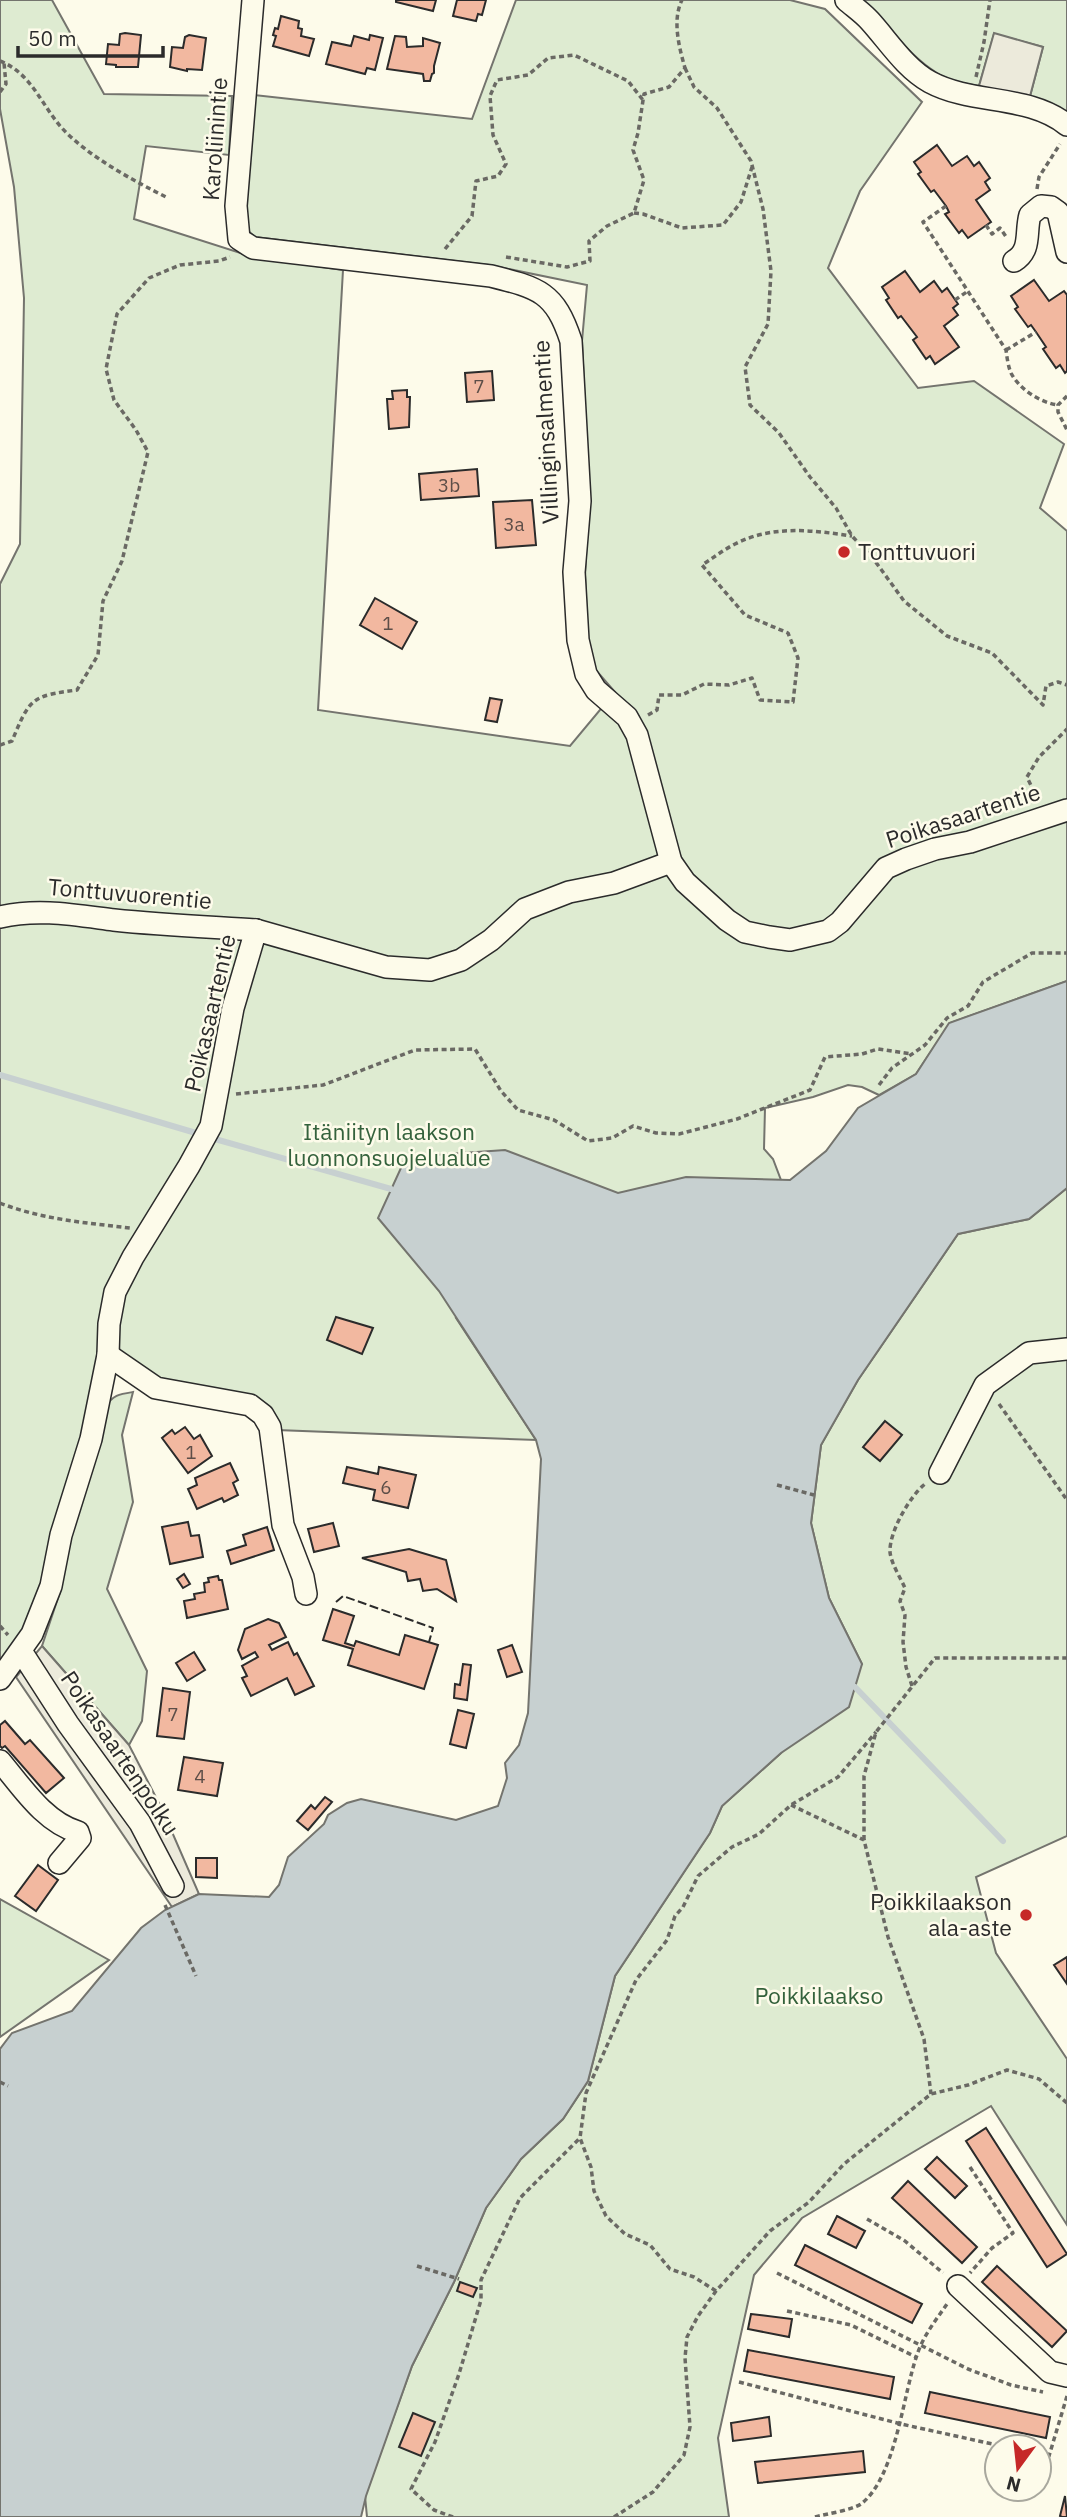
<svg xmlns="http://www.w3.org/2000/svg" width="1067" height="2517" font-family="'IBM Plex Sans',sans-serif">
<style>
.green{fill:#deebd1;stroke:#74746e;stroke-width:2}
.parking{fill:#eceadb;stroke:#74746e;stroke-width:2}
.water{fill:#c7d0d0;stroke:#74746e;stroke-width:2}
.lines{fill:none;stroke-linecap:round;stroke-linejoin:round}
.stream{stroke:#c7d0d0;stroke-width:6}
.building{fill:#f2b8a0;stroke:#2b2b2b;stroke-width:2}
.minor-casing{stroke:#2b2b2b;stroke-width:24}
.path{stroke:#6a6964;stroke-width:3.5;stroke-dasharray:5 3.5;stroke-linecap:butt}
.minor{stroke:#fdfbea;stroke-width:21}
.fence{stroke:#2b2b2b;stroke-width:2;stroke-dasharray:9 3.5;stroke-linecap:butt}
.poi-dot{fill:#c62828;stroke:#fdfbea;stroke-width:2.5}
.labels{text-anchor:middle;stroke-width:5;stroke-linejoin:round;paint-order:stroke}
.number-label{font-size:19px;fill:#5d4e48}
.street-label{font-size:23px;fill:#2b2b2b;stroke:#fdfbea}
.poi-label{font-size:23px;fill:#2b2b2b;stroke:#fdfbea;text-anchor:start}
.park-label{font-size:23px;fill:#34623c;stroke:#fdfbea}
</style>
<rect width="100%" height="100%" fill="#fdfbea"/>
<g class="green">
<polygon points="0,0 52,0 104,94 232,96 229,155 146,146 134,219 253,257 343,270 318,710 570,746 615,692 594,668 588,640 585,575 589,498 582,341 587,285 489,265 255,237 245,228 253,95 472,119 516,0 790,0 825,9 922,102 860,191 828,268 918,388 974,381 1064,444 1040,508 1067,531 1067,981 950,1023 916,1074 879,1095 862,1087 848,1085 813,1097 765,1108 764,1149 773,1159 781,1180 790,1181 456,1318 536,1440 277,1430 274,1418 159,1383 122,1352 91,1413 45,1572 25,1629 0,1663 0,584 20,544 24,298 14,187 0,109"/>
<path d="M862 0H1067V114L1029 100 1043 47 994 34 979 86C966 84 948 81 937 73 907 55 888 23 862 0Z"/>
<polygon points="1067,1188 1067,1836 976,1877 996,1953 1067,2059 1067,2225 991,2106 802,2218 754,2275 718,2438 729,2517 367,2517 365,2496 412,2366 454,2282 486,2208 521,2159 563,2119 588,2081 615,1976 710,1833 722,1806 781,1753 862,1664 829,1598 811,1523 821,1445 858,1380 958,1234 1029,1219"/>
<path d="M133 1392 122 1435 133 1502 107 1589 147 1671 142 1721 129 1745 42 1646 60 1592 74 1523 106 1407C112 1395 120 1394 133 1392Z"/>
<polygon points="0,1899 109,1960 0,2037"/>
</g>
<g class="parking">
<polygon points="994,33 1043,47 1029,100 979,86"/>
<polygon points="42,1646 129,1745 162,1809 199,1894 172,1907 16,1677"/>
</g>
<polygon class="water" points="1067,981 1067,1188 1029,1219 958,1234 858,1380 821,1445 811,1523 829,1598 862,1664 849,1707 781,1753 722,1806 710,1833 615,1976 588,2081 563,2119 521,2159 486,2208 454,2282 412,2366 366,2496 361,2517 0,2517 0,2049 12,2033 72,2011 141,1928 165,1910 199,1894 269,1897 279,1885 288,1857 324,1824 328,1815 347,1803 361,1799 456,1820 498,1806 507,1778 505,1763 519,1745 528,1713 541,1459 536,1440 439,1291 378,1218 406,1157 505,1150 618,1193 686,1177 790,1180 826,1151 858,1108 916,1074 949,1023"/>
<g class="lines">
<g class="stream">
<polyline points="0,1075 196,1133"/>
<polyline points="215,1139 391,1189"/>
<polyline points="855,1687 1003,1841"/>
</g>
</g>
<g class="building">
<polygon points="396,0 436,0 433,11 396,2"/>
<polygon points="457,0 486,0 482,15 478,14 476,21 453,16"/>
<polygon points="281,16 299,21 298,28 302,29 301,36 314,39 309,56 273,46 276,36 273,35 275,28 278,29"/>
<polygon points="125,33 141,35 138,67 116,67 116,65 106,64 108,44 119,45 120,34"/>
<polygon points="189,35 206,38 202,70 187,69 187,71 170,67 172,47 183,48 185,37"/>
<polygon points="370,35 383,38 375,70 367,68 365,74 326,64 332,42 351,46 354,36 369,40"/>
<polygon points="395,36 406,37 407,47 423,46 423,38 440,43 434,66 434,73 432,74 430,81 424,81 423,74 387,69"/>
<polygon points="937,145 952,166 967,156 974,166 979,162 990,178 985,182 990,190 976,200 991,222 968,238 962,230 959,233 945,214 949,212 946,206 934,190 931,192 918,174 921,172 914,162"/>
<polygon points="905,271 920,292 934,281 942,292 947,288 958,304 953,308 958,315 944,326 959,347 935,364 930,356 926,359 913,340 917,337 901,316 898,318 886,300 889,298 882,287"/>
<polygon points="1034,280 1049,301 1064,291 1067,295 1067,371 1065,373 1060,365 1056,368 1043,349 1046,347 1036,332 1031,325 1028,327 1015,309 1018,307 1011,296"/>
<polygon points="492,371 494,400 467,402 465,373"/>
<polygon points="407,390 407,397 410,397 409,427 389,429 387,399 393,399 392,391"/>
<polygon points="477,469 479,496 421,500 419,474"/>
<polygon points="532,500 536,545 496,548 493,502"/>
<polygon points="375,598 417,622 402,649 360,625"/>
<polygon points="490,698 502,700 497,722 485,720"/>
<polygon points="336,1317 373,1328 362,1354 327,1340"/>
<polygon points="885,1421 902,1435 880,1461 863,1447"/>
<polygon points="185,1427 194,1439 200,1435 212,1456 188,1473 162,1438 172,1430 175,1434"/>
<polygon points="230,1463 238,1480 233,1483 238,1495 224,1502 222,1498 197,1509 188,1489 197,1485 195,1478"/>
<polygon points="347,1467 378,1474 379,1467 416,1475 408,1508 373,1500 375,1490 343,1483"/>
<polygon points="188,1522 191,1536 199,1535 203,1557 170,1564 162,1527"/>
<polygon points="333,1523 339,1546 314,1552 308,1529"/>
<polygon points="267,1527 274,1550 231,1564 227,1551 246,1545 243,1535"/>
<polygon points="409,1549 446,1560 456,1601 437,1589 423,1591 420,1579 408,1581 406,1572 362,1558"/>
<polygon points="184,1574 190,1584 183,1588 177,1579"/>
<polygon points="218,1576 219,1580 222,1580 228,1609 187,1618 184,1601 195,1599 194,1594 205,1592 204,1583 209,1582 208,1578"/>
<polygon points="333,1609 354,1616 345,1643 354,1646 356,1641 399,1655 405,1635 438,1645 424,1689 348,1665 353,1649 323,1640"/>
<polygon points="268,1619 279,1623 286,1637 269,1645 272,1650 288,1642 294,1655 297,1653 314,1686 295,1695 287,1678 251,1696 242,1678 247,1676 242,1666 258,1657 255,1652 242,1659 238,1650 245,1629"/>
<polygon points="512,1645 522,1672 507,1677 498,1650"/>
<polygon points="194,1652 205,1670 187,1681 176,1663"/>
<polygon points="463,1664 471,1665 467,1700 454,1698 455,1684 460,1685"/>
<polygon points="163,1688 190,1692 184,1739 157,1736"/>
<polygon points="458,1710 474,1714 466,1748 450,1744"/>
<polygon points="5,1721 25,1744 30,1740 64,1778 46,1793 5,1746 2,1748 0,1746 0,1725"/>
<polygon points="184,1757 223,1763 217,1796 178,1790"/>
<polygon points="325,1797 332,1802 308,1830 297,1821 311,1805 315,1809"/>
<polygon points="196,1858 217,1858 217,1878 196,1877"/>
<polygon points="38,1865 58,1880 36,1911 15,1896"/>
<polygon points="1067,1957 1067,1984 1054,1965"/>
<polygon points="986,2128 1067,2254 1047,2267 966,2141"/>
<polygon points="937,2157 967,2186 955,2198 925,2169"/>
<polygon points="908,2181 977,2247 962,2263 892,2198"/>
<polygon points="837,2216 865,2231 856,2248 828,2234"/>
<polygon points="805,2245 922,2304 912,2323 795,2265"/>
<polygon points="997,2266 1067,2331 1052,2347 982,2282"/>
<polygon points="460,2282 477,2288 473,2297 457,2291"/>
<polygon points="751,2314 792,2319 789,2337 748,2329"/>
<polygon points="748,2350 894,2377 890,2399 744,2371"/>
<polygon points="930,2392 1050,2417 1046,2438 925,2413"/>
<polygon points="413,2413 435,2422 421,2456 399,2447"/>
<polygon points="769,2417 771,2436 733,2441 731,2423"/>
<polygon points="863,2451 865,2472 758,2483 755,2462"/>
<polygon points="1065,2496 1067,2517 1062,2517 1060,2516"/>
</g>
<g class="lines">
<g class="minor-casing">
<g id="minor">
<path d="M253 0 236 206 239 239 253 248 491 276C539 288 555 292 571 341L580 501 574 572 578 640 586 674 596 690 627 717 637 735 671 862 685 882 727 920 745 932 769 937 790 940 828 931 840 922 886 868 906 859 935 849 970 842 1067 810"/>
<path d="M846 0C854 7 863 13 870 21 889 42 905 68 930 82 973 105 1028 94 1067 125"/>
<path d="M1014 261C1032 250 1025 232 1030 215L1041 206 1051 207 1058 212 1067 252"/>
<path d="M0 917C38 908 75 915 114 920 161 925 209 927 256 930"/>
<polyline points="108,1355 156,1388 250,1405 263,1415 270,1427 283,1525 303,1577 306,1594"/>
<polyline points="940,1473 985,1385 1029,1353 1067,1349"/>
<polyline points="21,1651 68,1724 140,1823 173,1886"/>
<polyline points="0,1679 32,1634 51,1586 61,1535 91,1439 108,1355 109,1324 115,1292 133,1257 189,1166 211,1126 233,1008 256,930 386,967 430,970 461,960 491,940 525,909 569,892 614,883 671,862"/>
<path d="M0 1761C22 1787 44 1822 78 1832L80 1838 59 1863"/>
<polyline points="958,2286 1050,2372 1067,2376"/>
</g>
</g>
<g class="path">
<path d="M0 61C31 73 41 104 61 127 87 156 134 181 168 198"/>
<polyline points="685,68 694,87 717,108 751,161 763,209 771,271 768,324 745,367 750,405 779,433 810,477 836,508 852,536 875,561 904,601 947,636 992,653 1043,705 1046,686 1058,682 1067,685"/>
<polyline points="976,77 984,42 990,0"/>
<polyline points="0,92 6,84 4,63"/>
<polyline points="1037,189 1039,177 1060,144"/>
<path d="M946 206 923 222 1006 350C1007 357 1008 366 1011 373 1019 389 1041 403 1058 405"/>
<polyline points="634,213 643,214 682,228 723,225 741,202 752,167"/>
<polyline points="986,225 992,234 1000,228 1007,238"/>
<polyline points="445,249 472,216 476,181 498,176 506,164 493,135 490,96 497,80 528,75 548,58 574,55 628,81 643,100"/>
<path d="M506 257 567 267 590 261 589 241 607 226 634 213 644 180 633 150 638 133 644 94 669 87 685 68C679 47 672 20 682 0"/>
<polyline points="955,300 968,291"/>
<polyline points="1006,350 1036,332"/>
<polyline points="1067,396 1058,405 1058,412 1067,430"/>
<path d="M648 715 657 710 659 695H682L704 684 729 685 752 678 760 700 793 702 798 658 788 633 745 615 702 565C713 558 723 550 735 544 772 525 812 530 852 536"/>
<path d="M0 745 12 741C30 698 31 696 77 690L98 655 103 601 122 561 148 452 136 430 114 400 106 369 117 314 149 278 180 265 219 261 230 257"/>
<polyline points="1038,800 1027,777 1039,757 1067,729"/>
<polyline points="879,1085 892,1068 925,1045 947,1018 968,1006 983,982 1032,953 1067,953"/>
<polyline points="236,1094 323,1085 415,1050 475,1049 501,1091 518,1110 554,1120 588,1141 612,1138 633,1126 656,1133 679,1134 737,1119 810,1090 825,1057 862,1054 878,1049 912,1054"/>
<path d="M0 1203C40 1219 87 1223 130 1228"/>
<polyline points="999,1404 1067,1500"/>
<polyline points="777,1485 814,1495"/>
<polyline points="0,1626 8,1635"/>
<path d="M912 1686 906 1667 903 1642 905 1615 900 1601 905 1588C900 1577 891 1563 890 1552 889 1532 910 1496 925 1484"/>
<polyline points="791,1805 864,1840 888,1937 924,2039 931,2094"/>
<polyline points="864,1840 864,1776 876,1732 935,1658 1067,1658"/>
<polyline points="165,1905 196,1976"/>
<polyline points="0,2082 8,2086"/>
<polyline points="970,2167 1013,2233 992,2248 970,2273"/>
<polyline points="867,2219 905,2241 943,2273"/>
<polyline points="417,2266 459,2279"/>
<polyline points="777,2273 968,2369 1011,2385 1043,2392"/>
<polyline points="716,2291 694,2277 670,2269 650,2245 625,2234 606,2216 594,2191 591,2167 580,2138 586,2093 636,1980 667,1940 675,1916 683,1907 698,1876 732,1847 759,1834 791,1805 838,1777 876,1732"/>
<polyline points="787,2311 851,2325 916,2357"/>
<polyline points="739,2382 901,2424 1006,2447"/>
<polyline points="1039,2454 1049,2456 1067,2396"/>
<polyline points="453,2517 434,2510 411,2489 435,2442 459,2374 481,2300 481,2280 520,2198 580,2138"/>
<polyline points="614,2517 653,2492 684,2455 690,2427 685,2358 687,2337 698,2316 716,2291 770,2231 809,2202 844,2164 931,2094 968,2085 1007,2070 1039,2079 1067,2103"/>
<path d="M815 2517C826 2514 852 2510 861 2504 896 2477 903 2394 917 2355 923 2336 936 2320 947 2304"/>
</g>
<use href="#minor" class="minor"/>
<polyline class="fence" points="336,1602 343,1596 433,1628 429,1642"/>
</g>
<g class="poi-dot">
<circle cx="844" cy="552" r="7"/>
<circle cx="1026" cy="1915" r="7"/>
</g>
<g class="labels">
<g class="number-label">
<text x="479" y="393">7</text>
<text x="449" y="492">3b</text>
<text x="514" y="531">3a</text>
<text x="388" y="630">1</text>
<text x="191" y="1459">1</text>
<text x="386" y="1494">6</text>
<text x="173" y="1721">7</text>
<text x="200" y="1783">4</text>
</g>
<g class="street-label">
<text transform="translate(215 139) rotate(-86)" y="8">Karoliinintie</text>
<text transform="translate(546 432) rotate(-93)" y="8">Villinginsalmentie</text>
<text transform="translate(963 816) rotate(-18)" y="8">Poikasaartentie</text>
<text transform="translate(130 894) rotate(5)" y="8">Tonttuvuorentie</text>
<text transform="translate(210 1013) rotate(-77)" y="8">Poikasaartentie</text>
<text transform="translate(120 1753) rotate(56)" y="8">Poikasaartenpolku</text>
</g>
<g class="poi-label">
<text x="858" y="560">Tonttuvuori</text>
<text x="1012" y="1910" text-anchor="end">Poikkilaakson<tspan x="1012" dy="26">ala-aste</tspan></text>
</g>
<g class="park-label">
<text x="389" y="1140">Itäniityn laakson<tspan x="389" dy="26">luonnonsuojelualue</tspan></text>
<text x="819" y="2004">Poikkilaakso</text>
</g>
</g>
<g transform="translate(1018 2468) rotate(195)"><circle r="33" fill="#fdfbea" stroke="#a9a89e" stroke-width="2"/>
<path d="M0-5L12 26L0 18L-12 26Z" fill="#c62828"/>
<text y="-10" font-size="19" font-weight="bold" text-anchor="middle" fill="#2b2b2b">N</text>
</g>
<path d="M18 46v10h145v-10" fill="none" stroke="#2b2b2b" stroke-width="3.5"/>
<text x="28" y="46" font-size="21" fill="#2b2b2b" stroke="#fdfbea" stroke-width="5" paint-order="stroke">50 m</text>
</svg>
